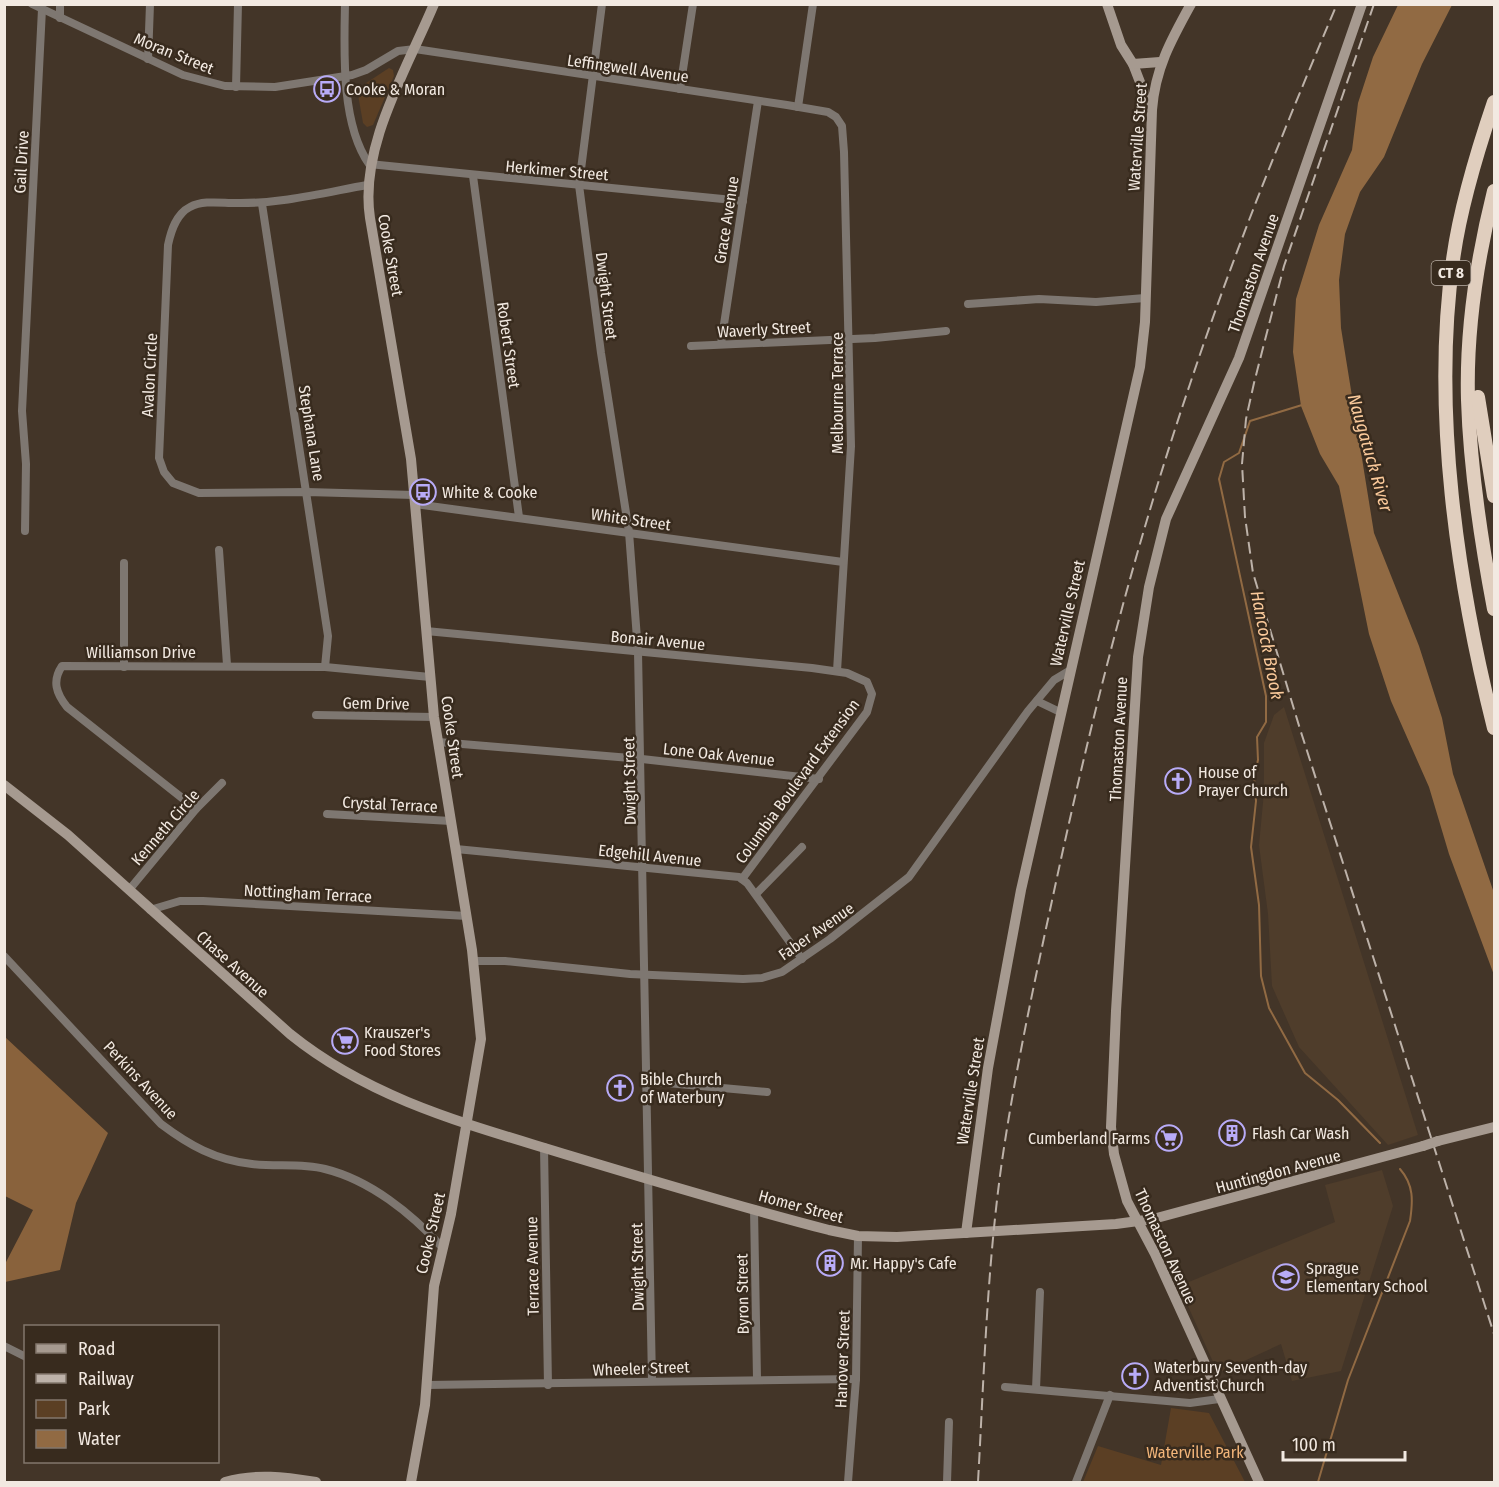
<svg xmlns="http://www.w3.org/2000/svg" width="1499" height="1487" font-family="'Fira Sans Condensed',sans-serif">
<style>
.built{fill:#4f3d2b}
.green{fill:#5b3f24}
.forest{fill:#89623c}
.water{fill:#916a43}
.lines{fill:none;stroke-linecap:round;stroke-linejoin:round}
.stream{stroke:#916a43;stroke-width:2}
.street{stroke:#7e7771;stroke-width:8}
.secondary{stroke:#a69a90;stroke-width:10}
.highway{stroke:#e0cebe;stroke-width:14}
.rail{stroke:#bdb2a9;stroke-width:2;stroke-dasharray:12 6;stroke-linecap:butt}
.secondary-bridge{stroke:#a69a90;stroke-width:10}
.labels{text-anchor:middle;stroke-width:5;stroke-linejoin:round;paint-order:stroke}
.shield{fill:#382b1e;stroke:#bab0a6;stroke-width:1.5}
.shield-label{font-size:15px;font-weight:bold;fill:#f2e9e1}
.street-label{font-size:16px;fill:#f2e9e1;stroke:#382b1e}
.poi-label{font-size:16px;fill:#f2e9e1;stroke:#382b1e;text-anchor:start}
.park-label{font-size:16px;fill:#f2b57a;stroke:#382b1e}
.water-label{font-size:18px;font-style:italic;fill:#fbca9b;stroke:#382b1e}
</style>
<rect width="100%" height="100%" fill="#433528"/>
<g class="built">
<polygon points="1284,707 1418,1135 1388,1145 1299,1047 1272,986 1268,914 1259,845 1264,792 1264,743 1274,715"/>
<polygon points="1382,1170 1393,1206 1341,1371 1292,1381 1281,1344 1218,1373 1179,1286 1335,1222 1325,1185"/>
</g>
<g class="green">
<polygon points="389,68 393,70 394,76 373,125 367,127 363,123 357,89"/>
<polygon points="1171,1408 1209,1413 1245,1482 1083,1482 1098,1446 1161,1465"/>
</g>
<polygon class="forest" points="5,1037 108,1133 76,1203 60,1270 5,1282 5,1264 33,1210 5,1196"/>
<polygon class="water" points="1398,5 1452,5 1422,64 1384,157 1360,192 1345,234 1339,280 1341,328 1374,533 1419,646 1442,718 1453,774 1494,893 1494,975 1449,854 1429,787 1391,701 1369,634 1339,486 1320,454 1301,406 1293,352 1296,299 1319,225 1352,150 1358,103 1373,57"/>
<g class="lines">
<g class="stream">
<polyline points="1302,405 1250,421 1239,453 1224,462 1219,479 1266,696 1266,722 1257,737 1258,760 1254,777 1256,801 1251,847 1259,905 1261,976 1269,1008 1305,1073 1338,1100 1380,1143"/>
<path d="M1318 1482 1348 1380 1410 1221C1413 1201 1414 1185 1400 1169"/>
</g>
<g class="street">
<polyline points="32,4 183,75 225,86 275,87 352,75 366,70 398,51 415,49 787,105 828,112 836,117 842,126 844,152 851,446 837,671"/>
<path d="M345 4C344 52 341 124 369 164L743 201"/>
<polyline points="602,4 579,185 601,353 629,532 638,652 652,1381"/>
<polyline points="60,18 60,4"/>
<polyline points="148,59 150,4"/>
<polyline points="236,87 238,4"/>
<polyline points="680,89 693,4"/>
<polyline points="798,107 813,4"/>
<polyline points="473,176 519,517"/>
<path d="M367 185C323 193 280 204 235 203 221 203 203 200 190 207 176 214 171 231 168 245L159 458 164 472 173 483 199 493 307 492 414 495"/>
<polyline points="262,204 328,636 325,667"/>
<polyline points="968,304 1039,299 1096,302 1145,298"/>
<polyline points="721,344 758,101"/>
<polyline points="691,346 875,338 946,331"/>
<polyline points="415,504 843,562"/>
<polyline points="25,531 26,464 22,411 42,9"/>
<polyline points="219,550 227,665"/>
<polyline points="124,563 124,667"/>
<polyline points="426,631 812,668 847,673 867,682 872,694 867,712 742,879"/>
<polyline points="1037,701 1060,712"/>
<polyline points="316,715 434,717"/>
<polyline points="438,742 642,759 819,779"/>
<path d="M196 809 67 707C56 693 52 681 62 666L325 667 430 677"/>
<polyline points="327,814 451,821"/>
<polyline points="456,849 739,877 747,883 802,959"/>
<polyline points="129,890 196,809 222,783"/>
<polyline points="756,894 802,847"/>
<polyline points="150,910 180,901 203,901 467,916"/>
<path d="M4 956 161 1124C189 1145 215 1160 252 1164 276 1167 301 1163 325 1169 370 1180 412 1214 442 1247"/>
<polyline points="474,961 505,961 630,974 743,979 762,978 782,972 830,939 909,877 1028,711 1054,680 1069,671"/>
<polyline points="645,1081 767,1092"/>
<polyline points="544,1147 548,1385"/>
<polyline points="754,1209 757,1379"/>
<polyline points="4,1346 26,1357"/>
<polyline points="427,1385 856,1379"/>
<polyline points="1005,1387 1190,1403 1219,1399"/>
<polyline points="1036,1389 1040,1292"/>
<polyline points="848,1482 856,1379 858,1236"/>
<polyline points="947,1482 949,1422"/>
<polyline points="1076,1482 1110,1395"/>
</g>
<g class="secondary">
<polyline points="1107,4 1121,45 1133,64 1145,95 1152,103"/>
<polyline points="1133,64 1160,62"/>
<path d="M4 785 68 835 290 1034C373 1101 471 1125 571 1156 657 1182 743 1208 829 1230L858 1236 897 1237 1116 1224 1153 1219 1423 1146"/>
<polyline points="1438,1141 1494,1127"/>
<path d="M966 1233 988 1068 1021 890 1140 367 1145 322 1152 110C1155 69 1171 40 1191 4"/>
<path d="M225 1482C256 1473 285 1477 316 1482"/>
<path d="M411 1482 425 1405 434 1286 451 1214 481 1039 472 950 434 717 411 459 370 218C359 147 407 69 434 4"/>
<polyline points="1259,1482 1155,1254 1127,1201 1114,1154 1111,1127 1116,1011 1138,657 1149,587 1166,519 1239,358 1362,4"/>
</g>
<g class="highway">
<path d="M1494 102C1477 152 1460 207 1453 260 1432 410 1457 581 1494 728"/>
<path d="M1494 191C1477 259 1466 329 1468 400 1470 464 1482 546 1494 609"/>
<polyline points="1478,397 1494,496"/>
</g>
<g class="rail">
<polyline points="1374,4 1284,266 1254,383 1246,419 1242,464 1245,517 1253,573 1300,729 1494,1334"/>
<path d="M978 1482C984 1375 987 1267 1002 1161 1015 1072 1034 984 1053 896 1090 723 1133 552 1190 384 1233 255 1284 129 1337 4"/>
</g>
<polyline class="secondary-bridge" points="1423,1146 1438,1141"/>
</g>
<defs>
<g id="bus-ring" transform="scale(1.35)"><circle r="9.5" fill="#382b1e" stroke="#b8abf7" stroke-width="1.5"/><path d="M-5-6H5V4H4V6H2V4H-2V6H-4V4H-5ZM-3.5-4V0h7V-4ZM-3.5 1.2v1.5H-2V1.2ZM2 1.2v1.5H3.5V1.2Z" fill="#b8abf7"/></g>
<g id="church-ring" transform="scale(1.35)"><circle r="9.5" fill="#382b1e" stroke="#b8abf7" stroke-width="1.5"/><path d="M-1.2-6h2.4v3.5h3.3v2.4h-3.3V6h-2.4V-.1h-3.3v-2.4h3.3Z" fill="#b8abf7"/></g>
<g id="supermarket-ring" transform="scale(1.35)"><circle r="9.5" fill="#382b1e" stroke="#b8abf7" stroke-width="1.5"/><path d="M-6-5.5h2.5l.6 2H6L4.5 2H-2.5L-4.4-4H-6ZM-1.5 3.2a1.3 1.3 0 1 0 .1 0ZM3 3.2a1.3 1.3 0 1 0 .1 0Z" fill="#b8abf7"/></g>
<g id="building-ring" transform="scale(1.35)"><circle r="9.5" fill="#382b1e" stroke="#b8abf7" stroke-width="1.5"/><path d="M-4-6H4V6H1V3H-1V6H-4ZM-2.5-4.3h1.7v1.8h-1.7ZM.8-4.3h1.7v1.8H.8ZM-2.5-1h1.7V.8h-1.7ZM.8-1h1.7V.8H.8Z" fill="#b8abf7"/></g>
<g id="school-ring" transform="scale(1.35)"><circle r="9.5" fill="#382b1e" stroke="#b8abf7" stroke-width="1.5"/><path d="M0-5L7-2L0 1L-7-2ZM-4 1L0 2.5L4 1V4Q0 6-4 4Z" fill="#b8abf7"/></g>
</defs>
<g fill-rule="evenodd">
<use href="#bus-ring" x="327" y="89"/>
<use href="#bus-ring" x="423" y="492"/>
<use href="#church-ring" x="1178" y="781"/>
<use href="#supermarket-ring" x="345" y="1041"/>
<use href="#church-ring" x="620" y="1088"/>
<use href="#building-ring" x="1232" y="1133"/>
<use href="#supermarket-ring" x="1169" y="1138"/>
<use href="#building-ring" x="830" y="1263"/>
<use href="#school-ring" x="1286" y="1277"/>
<use href="#church-ring" x="1135" y="1376"/>
</g>
<g class="labels">
<rect class="shield" x="1431.5" y="261" width="39" height="24" rx="4.5"/>
<g class="shield-label">
<text x="1451" y="278">CT 8</text>
</g>
<g class="street-label">
<text transform="translate(174 53) rotate(22)" y="6">Moran Street</text>
<text transform="translate(628 68) rotate(8)" y="6">Leffingwell Avenue</text>
<text transform="translate(1137 137) rotate(-86)" y="6">Waterville Street</text>
<text transform="translate(21 162) rotate(-87)" y="6">Gail Drive</text>
<text transform="translate(557 170) rotate(5)" y="6">Herkimer Street</text>
<text transform="translate(726 220) rotate(-81)" y="6">Grace Avenue</text>
<text transform="translate(391 255) rotate(80)" y="6">Cooke Street</text>
<text transform="translate(1253 273) rotate(-71)" y="6">Thomaston Avenue</text>
<text transform="translate(607 296) rotate(83)" y="6">Dwight Street</text>
<text transform="translate(764 329) rotate(-3)" y="6">Waverly Street</text>
<text transform="translate(509 345) rotate(82)" y="6">Robert Street</text>
<text transform="translate(149 375) rotate(-87)" y="6">Avalon Circle</text>
<text transform="translate(837 393) rotate(-90)" y="6">Melbourne Terrace</text>
<text transform="translate(312 433) rotate(81)" y="6">Stephana Lane</text>
<text transform="translate(631 519) rotate(8)" y="6">White Street</text>
<text transform="translate(1067 613) rotate(-77)" y="6">Waterville Street</text>
<text transform="translate(658 640) rotate(5)" y="6">Bonair Avenue</text>
<text x="141" y="658">Williamson Drive</text>
<text transform="translate(376 703) rotate(1)" y="6">Gem Drive</text>
<text transform="translate(453 737) rotate(82)" y="6">Cooke Street</text>
<text transform="translate(1118 739) rotate(-87)" y="6">Thomaston Avenue</text>
<text transform="translate(719 754) rotate(6)" y="6">Lone Oak Avenue</text>
<text transform="translate(629 781) rotate(-91)" y="6">Dwight Street</text>
<text transform="translate(797 781) rotate(-54)" y="6">Columbia Boulevard Extension</text>
<text transform="translate(390 804) rotate(3)" y="6">Crystal Terrace</text>
<text transform="translate(165 827) rotate(-49)" y="6">Kenneth Circle</text>
<text transform="translate(650 855) rotate(6)" y="6">Edgehill Avenue</text>
<text transform="translate(308 893) rotate(3)" y="6">Nottingham Terrace</text>
<text transform="translate(816 931) rotate(-35)" y="6">Faber Avenue</text>
<text transform="translate(233 964) rotate(42)" y="6">Chase Avenue</text>
<text transform="translate(141 1080) rotate(47)" y="6">Perkins Avenue</text>
<text transform="translate(970 1091) rotate(-81)" y="6">Waterville Street</text>
<text transform="translate(1278 1171) rotate(-15)" y="6">Huntingdon Avenue</text>
<text transform="translate(801 1206) rotate(15)" y="6">Homer Street</text>
<text transform="translate(430 1233) rotate(-77)" y="6">Cooke Street</text>
<text transform="translate(1166 1246) rotate(65)" y="6">Thomaston Avenue</text>
<text transform="translate(532 1266) rotate(-91)" y="6">Terrace Avenue</text>
<text transform="translate(637 1267) rotate(-91)" y="6">Dwight Street</text>
<text transform="translate(742 1294) rotate(-91)" y="6">Byron Street</text>
<text transform="translate(842 1359) rotate(-88)" y="6">Hanover Street</text>
<text transform="translate(641 1368) rotate(-2)" y="6">Wheeler Street</text>
</g>
<g class="poi-label">
<text x="346" y="95">Cooke &amp; Moran</text>
<text x="442" y="498">White &amp; Cooke</text>
<text x="1198" y="778">House of<tspan x="1198" dy="18">Prayer Church</tspan></text>
<text x="364" y="1038">Krauszer's<tspan x="364" dy="18">Food Stores</tspan></text>
<text x="640" y="1085">Bible Church<tspan x="640" dy="18">of Waterbury</tspan></text>
<text x="1252" y="1139">Flash Car Wash</text>
<text x="1150" y="1144" text-anchor="end">Cumberland Farms</text>
<text x="850" y="1269">Mr. Happy's Cafe</text>
<text x="1306" y="1274">Sprague<tspan x="1306" dy="18">Elementary School</tspan></text>
<text x="1154" y="1373">Waterbury Seventh-day<tspan x="1154" dy="18">Adventist Church</tspan></text>
</g>
<g class="park-label">
<text x="1195" y="1458">Waterville Park</text>
</g>
<g class="water-label">
<text transform="translate(1370 453) rotate(74)" y="6">Naugatuck River</text>
<text transform="translate(1267 645) rotate(79)" y="6">Hancock Brook</text>
</g>
</g>
<rect width="1499" height="1487" fill="none" stroke="#f2e9e1" stroke-width="12"/>
<rect x="24" y="1325" width="195" height="138" fill="#382b1e" stroke="#82776c" stroke-width="1.5"/>
<rect x="36" y="1344" width="30" height="9" fill="#a69a90" stroke="#82776c" stroke-width="1.5"/>
<text x="78" y="1355" font-size="18" fill="#f2e9e1">Road</text>
<rect x="36" y="1374" width="30" height="9" fill="#bdb2a9" stroke="#82776c" stroke-width="1.5"/>
<text x="78" y="1385" font-size="18" fill="#f2e9e1">Railway</text>
<rect x="36" y="1400" width="30" height="18" fill="#5b3f24" stroke="#82776c" stroke-width="1.5"/>
<text x="78" y="1415" font-size="18" fill="#f2e9e1">Park</text>
<rect x="36" y="1430" width="30" height="18" fill="#916a43" stroke="#82776c" stroke-width="1.5"/>
<text x="78" y="1445" font-size="18" fill="#f2e9e1">Water</text>
<path d="M1283 1451v9h122v-9" fill="none" stroke="#f2e9e1" stroke-width="3"/>
<text x="1292" y="1451" font-size="18" fill="#f2e9e1" stroke="#382b1e" stroke-width="4.5" paint-order="stroke">100 m</text>
</svg>
